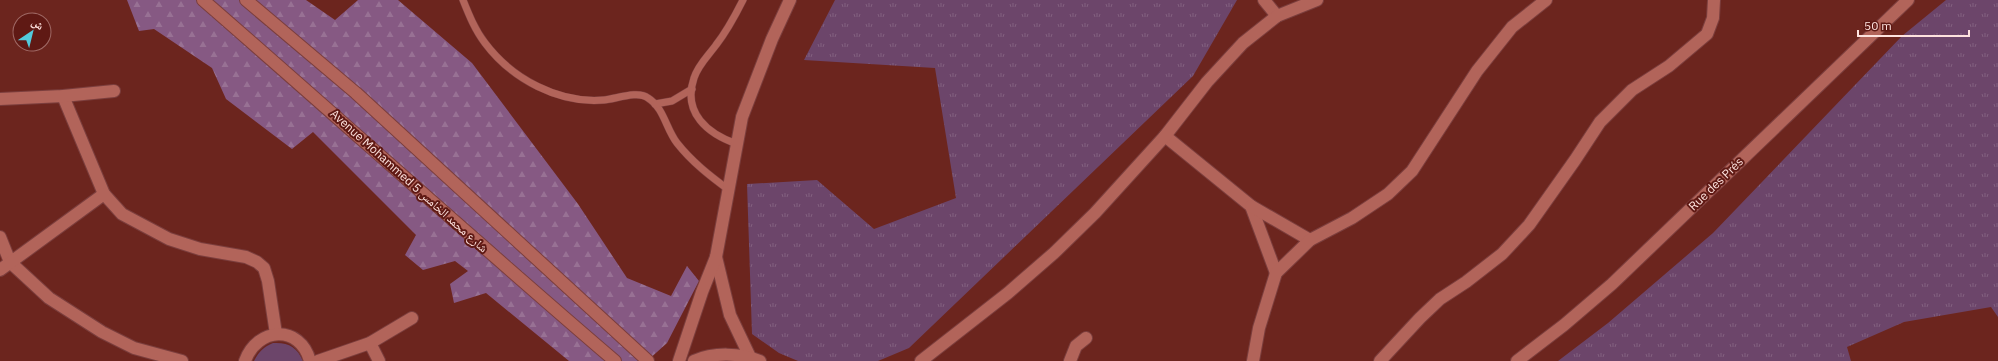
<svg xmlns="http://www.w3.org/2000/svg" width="1998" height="361" font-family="'IBM Plex Sans','Noto Naskh Arabic',sans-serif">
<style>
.grass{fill:url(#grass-tufts)}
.forest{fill:url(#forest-firs)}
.park{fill:#6c456a}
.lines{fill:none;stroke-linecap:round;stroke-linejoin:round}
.lane-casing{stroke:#7b3e3d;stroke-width:8}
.street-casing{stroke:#7b3e3d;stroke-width:14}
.secondary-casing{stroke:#7b3e3d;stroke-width:14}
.lane{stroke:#b2645a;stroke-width:7}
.street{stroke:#b2645a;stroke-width:12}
.secondary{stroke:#b2645a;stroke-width:12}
.labels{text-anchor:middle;stroke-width:4;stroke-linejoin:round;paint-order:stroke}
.street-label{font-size:12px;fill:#fee2de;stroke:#5f1914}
</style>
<defs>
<pattern id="grass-tufts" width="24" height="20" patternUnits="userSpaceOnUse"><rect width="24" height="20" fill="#6c456a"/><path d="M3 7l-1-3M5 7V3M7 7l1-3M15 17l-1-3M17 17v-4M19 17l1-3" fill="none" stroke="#82607f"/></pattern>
<pattern id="forest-firs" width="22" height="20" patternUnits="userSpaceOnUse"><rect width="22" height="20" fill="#865983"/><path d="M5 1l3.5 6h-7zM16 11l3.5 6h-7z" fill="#987194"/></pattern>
</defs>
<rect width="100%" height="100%" fill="#6c251e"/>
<g class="grass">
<polygon points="835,0 1237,0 1193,76 909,348 878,361 798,361 779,353 752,334 747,184 817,180 874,229 956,198 935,68 804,60"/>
<polygon points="1946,0 1998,0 1998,317 1991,307 1904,322 1847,347 1851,361 1558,361 1608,323 1713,233 1902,36"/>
</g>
<polygon class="forest" points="127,0 306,0 335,20 358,0 398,0 472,63 578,204 627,278 671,296 687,266 699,281 667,343 647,361 569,361 486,293 454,303 450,284 468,271 455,261 423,270 405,255 416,235 313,132 292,149 226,99 212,68 154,29 139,31"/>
<path class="park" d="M273 343C288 342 297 347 303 361H254C259 351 264 347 273 343Z"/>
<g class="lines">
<g class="lane-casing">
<g id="lane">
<path d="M463 0C469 15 475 30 485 43 512 79 559 104 604 100 616 99 638 90 648 98 664 108 666 129 677 143 692 162 710 176 729 190"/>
<polyline points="655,104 672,101 692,89"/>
<path d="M737 144C708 134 682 113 694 78 698 65 708 56 716 45 727 31 735 16 743 0"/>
</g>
</g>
<g class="street-casing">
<g id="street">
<polyline points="1264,0 1277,16"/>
<polyline points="63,96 104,194"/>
<polyline points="0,99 63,96 114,91"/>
<polyline points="1165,136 1251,206 1276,273"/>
<polyline points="1251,206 1310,240"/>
<polyline points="0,237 10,262 49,298 102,332 134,348 182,361"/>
<polyline points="716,257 730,315 750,357"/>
<polyline points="0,270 104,194 122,214 169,239 200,249 246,257 257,262 264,268 268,281 276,334"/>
<polyline points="370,343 379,361"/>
<path d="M245 361C257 327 300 324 310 361"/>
<polyline points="318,361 370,343 412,318"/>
<polyline points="679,361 702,292 716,257 742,117 772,39 790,0"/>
<polyline points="921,361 1008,293 1054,253 1095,213 1165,136 1207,82 1243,43 1277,16 1317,0"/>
<polyline points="1070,361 1076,346 1086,338"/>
<polyline points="1253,361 1259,328 1276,273 1310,240 1352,218 1388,194 1412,171 1477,71 1512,27 1546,0"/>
<polyline points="1380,361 1420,318 1440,299 1466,282 1502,254 1529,225 1575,160 1600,122 1632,90 1669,66 1707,34 1713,18 1714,0"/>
</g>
</g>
<g class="secondary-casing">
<g id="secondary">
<path d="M203 0C341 120 476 242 615 361"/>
<polyline points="246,0 356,93 648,361"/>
<path d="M694 361C714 352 740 353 760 361"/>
<polyline points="1517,361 1564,325 1612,284 1908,0"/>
</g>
</g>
<use href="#lane" class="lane"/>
<use href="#street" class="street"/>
<use href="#secondary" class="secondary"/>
</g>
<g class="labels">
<g class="street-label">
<text transform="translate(409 181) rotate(42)" y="4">Avenue Mohammed 5 شارع محمد الخامس</text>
<text transform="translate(1716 184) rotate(-44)" y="4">Rue des Prés</text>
</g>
</g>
<g transform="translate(32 32) rotate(35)"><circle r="19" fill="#5f1914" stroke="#9f6965"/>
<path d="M0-3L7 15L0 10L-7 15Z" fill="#53cadc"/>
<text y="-6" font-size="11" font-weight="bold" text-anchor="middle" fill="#fee2de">ش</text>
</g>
<path d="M1858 30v6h111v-6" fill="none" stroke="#fee2de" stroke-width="2"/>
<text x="1864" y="30" font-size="12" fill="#fee2de" stroke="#5f1914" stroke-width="3" paint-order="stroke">50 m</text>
</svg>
